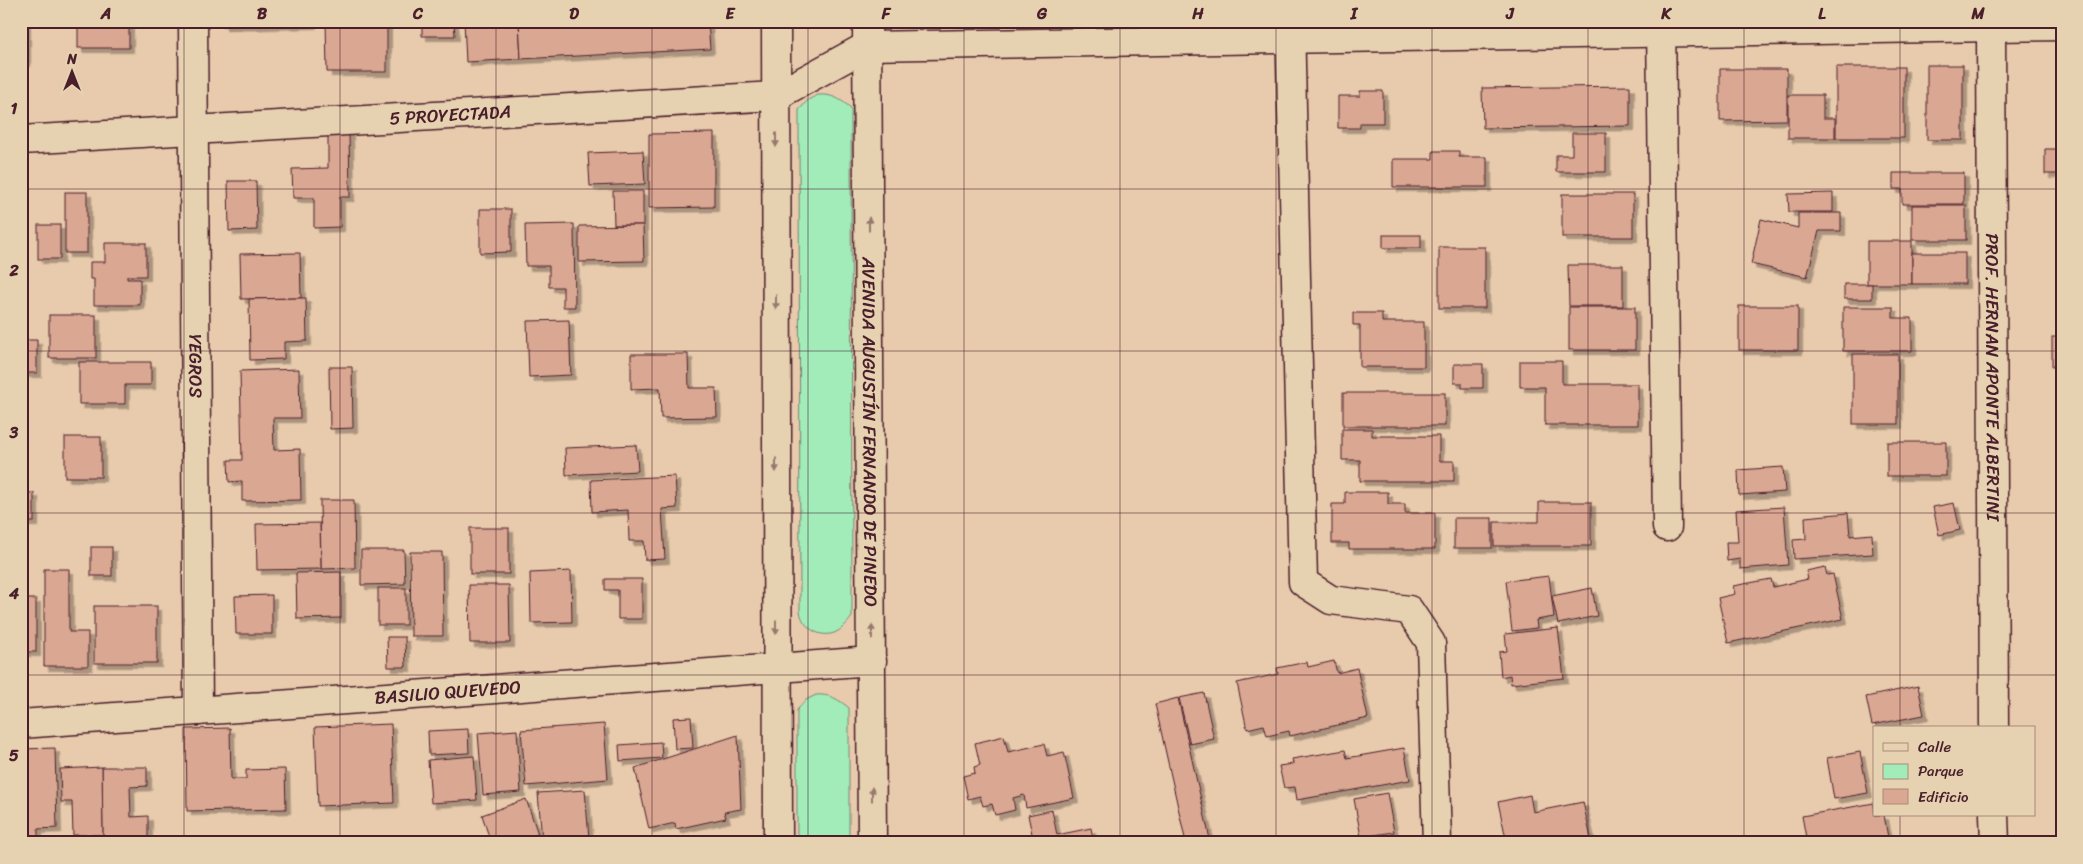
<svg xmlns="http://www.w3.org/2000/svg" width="2083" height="864" font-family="Sriracha,sans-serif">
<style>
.green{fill:#a2ecba;stroke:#768672}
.building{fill:#d9a792;stroke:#4a1f2b;filter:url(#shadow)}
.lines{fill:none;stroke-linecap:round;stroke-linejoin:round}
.minor-casing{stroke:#4a1f2b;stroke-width:31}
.minor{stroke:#e6d2b1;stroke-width:28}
.oneway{fill:#98786e}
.grid{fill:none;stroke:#4a1f2b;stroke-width:1;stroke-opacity:0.55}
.labels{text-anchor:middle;stroke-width:4.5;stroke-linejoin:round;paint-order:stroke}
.street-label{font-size:18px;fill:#4a1f2b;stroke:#e6d2b1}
.neatline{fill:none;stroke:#4a1f2b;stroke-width:2}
.grid-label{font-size:16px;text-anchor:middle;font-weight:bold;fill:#4a1f2b}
</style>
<defs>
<filter id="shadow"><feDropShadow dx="4.5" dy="4.5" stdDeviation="0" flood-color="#0004"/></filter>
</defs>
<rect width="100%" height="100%" fill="#e8caac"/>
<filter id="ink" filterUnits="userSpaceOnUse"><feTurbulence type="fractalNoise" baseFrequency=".02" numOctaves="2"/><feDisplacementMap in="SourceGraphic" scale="10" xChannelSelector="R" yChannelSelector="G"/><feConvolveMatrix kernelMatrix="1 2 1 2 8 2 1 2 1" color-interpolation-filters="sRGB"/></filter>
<g filter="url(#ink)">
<g class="green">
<path d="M818 95C832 94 840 99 851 108V121L852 617C847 623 842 630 834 633 817 639 800 624 800 609L799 110 808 100Z"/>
<path d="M816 695C830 694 838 699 849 708V843H797V710L806 700Z"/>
</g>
<g class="building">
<polygon points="222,21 311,21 312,24 222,26"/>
<polygon points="326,21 397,21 397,23 387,23 387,72 327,72"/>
<polygon points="422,21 454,21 455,36 422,36"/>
<polygon points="464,21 519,21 521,59 466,62"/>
<polygon points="519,21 708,21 710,49 521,59"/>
<rect x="21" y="22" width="5" height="40"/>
<rect x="78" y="22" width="51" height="26"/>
<rect x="1927" y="65" width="36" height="75"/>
<rect x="1836" y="67" width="68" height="71"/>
<polygon points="1720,69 1787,69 1787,120 1720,121"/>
<polygon points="1630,86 1630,126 1483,128 1482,88"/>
<polygon points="1360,91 1383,91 1383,123 1360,123 1360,128 1338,128 1338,96 1360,96"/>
<polygon points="1788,95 1823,95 1823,118 1835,118 1835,138 1788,138"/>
<polygon points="328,131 349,131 350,197 340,197 340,227 314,228 314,198 293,198 292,169 328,168"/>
<polygon points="2059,131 2062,131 2062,174 2045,174 2045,149 2059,149"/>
<polygon points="714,133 714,207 649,208 649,134"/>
<polygon points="1572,133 1606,133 1606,172 1556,172 1556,155 1572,155"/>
<polygon points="643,151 645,184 590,186 588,153"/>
<polygon points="1433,151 1459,151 1459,157 1487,157 1487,187 1393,187 1393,159 1433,159"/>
<polygon points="1893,173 1964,173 1964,204 1902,204 1902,189 1893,189"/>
<polygon points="228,181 256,181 257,230 229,231"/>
<polygon points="613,191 643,191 643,225 614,225"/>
<rect x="65" y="192" width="22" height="61"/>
<polygon points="1833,193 1833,212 1789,212 1788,194"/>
<rect x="1562" y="194" width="71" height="43"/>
<rect x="1912" y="205" width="54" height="35"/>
<polygon points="480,209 511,209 511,252 480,253"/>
<polygon points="1798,213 1841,213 1841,231 1819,231 1807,277 1751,264 1761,219 1798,228"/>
<polygon points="574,224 575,307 563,307 563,287 549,287 549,266 526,266 525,225"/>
<rect x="38" y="225" width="22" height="34"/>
<polygon points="643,225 644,261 579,262 579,226"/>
<rect x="1383" y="235" width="38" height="13"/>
<rect x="1867" y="241" width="45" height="43"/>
<polygon points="105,243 146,243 146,276 127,276 127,279 140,279 140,305 94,305 94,279 90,279 90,262 105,262"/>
<rect x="1439" y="247" width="46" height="61"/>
<polygon points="300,253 301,298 241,299 240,254"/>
<rect x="1912" y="253" width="53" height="31"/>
<polygon points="1568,265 1623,265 1623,306 1569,306"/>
<rect x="1844" y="284" width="28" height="15"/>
<polygon points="301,298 306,298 307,341 284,342 284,359 250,360 249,299"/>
<rect x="1739" y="306" width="59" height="44"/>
<rect x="1569" y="307" width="66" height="43"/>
<polygon points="1843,307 1893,307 1893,318 1912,318 1912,351 1843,351"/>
<polygon points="1353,313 1382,313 1382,322 1424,322 1424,367 1360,367 1360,325 1353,325"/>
<rect x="49" y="315" width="47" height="43"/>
<polygon points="569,320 571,375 529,377 527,321"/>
<rect x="2052" y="337" width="10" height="30"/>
<rect x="21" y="340" width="16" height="33"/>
<polygon points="631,354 688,354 689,388 716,388 717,417 661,418 660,388 631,389"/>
<rect x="1853" y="354" width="45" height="70"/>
<polygon points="1520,361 1562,361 1562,384 1638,384 1638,425 1545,425 1545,387 1520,387"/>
<polygon points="79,362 151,362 151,385 125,385 125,404 79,404"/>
<polygon points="1454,364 1483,364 1483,388 1462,388 1462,383 1454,383"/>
<polygon points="329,367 352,367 353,428 330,429"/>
<polygon points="299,369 300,418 273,418 274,450 300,449 301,500 242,501 242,481 229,482 228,460 242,460 240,371"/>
<rect x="1343" y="393" width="102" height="33"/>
<polygon points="1342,429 1372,429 1372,436 1439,436 1439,461 1454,461 1454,481 1360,481 1360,460 1342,460"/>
<rect x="65" y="437" width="36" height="40"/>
<rect x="1887" y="442" width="59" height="34"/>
<polygon points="636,445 638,471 566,475 565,448"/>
<polygon points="1783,467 1785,492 1739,495 1738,470"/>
<polygon points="675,476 677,508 662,509 665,559 645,560 644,541 629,541 628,510 592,512 591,480"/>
<polygon points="1345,492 1388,492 1388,504 1405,504 1405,513 1435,513 1435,549 1349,549 1349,543 1332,543 1332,504 1345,504"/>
<rect x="21" y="493" width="13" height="29"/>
<polygon points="320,500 354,500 355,568 321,569"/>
<polygon points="1539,502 1591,502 1591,546 1494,546 1494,522 1539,522"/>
<polygon points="1954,503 1960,530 1939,535 1933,507"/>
<polygon points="1784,507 1788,565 1740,569 1740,559 1727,561 1726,542 1738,542 1736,510"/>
<polygon points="1848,513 1850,536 1872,534 1873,554 1794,559 1793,540 1806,539 1805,517"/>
<rect x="1454" y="518" width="38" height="30"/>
<polygon points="320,523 321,569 257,570 256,524"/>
<rect x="470" y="528" width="39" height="46"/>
<rect x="91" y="547" width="21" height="29"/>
<polygon points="361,550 404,550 405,584 361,585"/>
<polygon points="410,552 442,552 443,636 411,636"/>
<polygon points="1825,567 1827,575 1833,574 1843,619 1728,643 1718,598 1735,594 1733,586 1771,579 1773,587 1808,579 1806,571"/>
<polygon points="44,569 69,569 69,632 88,632 88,666 44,666"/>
<polygon points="571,571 572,622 531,623 530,573"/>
<polygon points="341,572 341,618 297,619 296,573"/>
<polygon points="1549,576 1554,617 1536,620 1537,628 1512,631 1506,581"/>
<polygon points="605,579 642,579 642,619 618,619 618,590 605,590"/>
<polygon points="469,585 509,585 510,643 470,643"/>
<rect x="378" y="588" width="28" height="37"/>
<polygon points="1592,588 1597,616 1558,624 1552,596"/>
<polygon points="272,595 272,634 236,634 235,596"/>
<rect x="21" y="599" width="15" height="53"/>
<rect x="94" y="606" width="63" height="57"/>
<polygon points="1558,628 1564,678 1511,684 1510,675 1501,677 1499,652 1507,651 1505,634"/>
<polygon points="387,637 405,637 406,667 388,667"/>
<polygon points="1334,661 1337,673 1357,668 1368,718 1290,736 1289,731 1267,736 1264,725 1247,729 1237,683 1278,674 1277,668 1307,662 1308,667"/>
<polygon points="1918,686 1924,715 1872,725 1866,697"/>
<polygon points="1204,693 1214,739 1190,744 1179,698"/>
<polygon points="1178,698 1210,839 1193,843 1186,843 1155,704"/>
<polygon points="691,717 693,748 675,749 673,718"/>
<polygon points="391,724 394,803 318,806 315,727"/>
<polygon points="604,724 608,779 526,786 521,730"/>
<polygon points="230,728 231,779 246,779 246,770 285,769 286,809 187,811 186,729"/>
<polygon points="468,729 469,753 429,755 428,731"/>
<polygon points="517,730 521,792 483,795 478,733"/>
<polygon points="738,735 741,809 724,812 726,818 676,829 675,823 649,829 635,768"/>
<polygon points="1004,736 1008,752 1044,744 1047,756 1064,752 1074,798 1026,808 1024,795 1013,798 1015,810 995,815 992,804 983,806 980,796 968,799 963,776 975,773 974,767 980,765 975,743"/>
<polygon points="661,742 662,758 620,761 619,745"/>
<polygon points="55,748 57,828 38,829 38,843 21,843 21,749"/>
<polygon points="1404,748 1410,780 1297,800 1295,787 1284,788 1279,766 1293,764 1292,759 1345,750 1347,758"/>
<polygon points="1860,752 1868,793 1834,799 1827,758"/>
<polygon points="474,756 477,800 431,803 428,760"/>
<polygon points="102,767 147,767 147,786 130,787 131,817 148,816 148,842 103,843"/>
<polygon points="102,767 103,835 73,835 72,802 61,802 60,769"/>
<polygon points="585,790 589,838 542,841 538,793"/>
<polygon points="1387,793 1394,832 1361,837 1354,799"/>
<polygon points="1530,795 1533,812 1583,802 1592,843 1507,843 1498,802"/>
<polygon points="526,799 538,834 515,843 491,843 482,815"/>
<polygon points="1874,803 1874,815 1884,815 1889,843 1807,843 1802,816"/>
<polygon points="1052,810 1057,835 1091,828 1094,843 1018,843 1017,838 1032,834 1028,815"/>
</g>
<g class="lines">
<g class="minor-casing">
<g id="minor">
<path id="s1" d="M193 21 198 711"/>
<polyline points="776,21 778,843"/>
<path id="s2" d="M867 21 872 843"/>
<polyline points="1290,21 1303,582 1331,600 1409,610 1431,643 1437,843"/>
<polyline points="1661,21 1667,527"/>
<path id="s3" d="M1991 27 1994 728"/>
<path id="s4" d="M21 140 776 96 867 46 2062 26"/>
<path id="s5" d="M21 724 872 661"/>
<polyline points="1994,815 1995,843"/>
</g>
</g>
<use href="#minor" class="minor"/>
</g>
<defs><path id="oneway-solid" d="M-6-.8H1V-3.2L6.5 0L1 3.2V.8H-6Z" transform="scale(1.25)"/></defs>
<g class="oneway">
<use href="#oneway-solid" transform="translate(776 140) rotate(90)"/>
<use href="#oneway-solid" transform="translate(869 224) rotate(-90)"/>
<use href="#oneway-solid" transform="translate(776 302) rotate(90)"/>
<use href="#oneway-solid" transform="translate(776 465) rotate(90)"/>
<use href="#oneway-solid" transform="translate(776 627) rotate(90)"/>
<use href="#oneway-solid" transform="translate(872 632) rotate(-90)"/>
<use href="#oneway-solid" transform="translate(872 794) rotate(-90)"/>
</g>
</g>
<path class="grid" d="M184 21V843M340 21V843M496 21V843M652 21V843M808 21V843M964 21V843M1120 21V843M1276 21V843M1432 21V843M1588 21V843M1744 21V843M1900 21V728M21 189H2062M21 351H2062M21 513H2062M21 675H2062M1900 815V843"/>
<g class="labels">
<g class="street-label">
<text dy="6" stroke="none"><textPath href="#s4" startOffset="430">5 PROYECTADA</textPath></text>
<text dy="6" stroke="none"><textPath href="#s1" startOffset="345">YEGROS</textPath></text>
<text dy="6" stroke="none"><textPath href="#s3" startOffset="350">PROF. HERNAN APONTE ALBERTINI</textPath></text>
<text dy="6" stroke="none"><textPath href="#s2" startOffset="411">AVENIDA AUGUSTÍN FERNANDO DE PINEDO</textPath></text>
<text dy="6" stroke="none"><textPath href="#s5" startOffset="428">BASILIO QUEVEDO</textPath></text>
</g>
</g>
<rect width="2083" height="864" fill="none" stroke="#e6d2b1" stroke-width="55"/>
<rect x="1873" y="726" width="162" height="90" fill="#e6d2b1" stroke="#a88a7b"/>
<rect x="1883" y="743" width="25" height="8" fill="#e6d2b1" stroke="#a88a7b"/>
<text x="1918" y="752" font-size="15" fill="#4a1f2b">Calle</text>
<rect x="1883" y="764" width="25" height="15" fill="#a2ecba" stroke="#a88a7b"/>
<text x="1918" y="776" font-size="15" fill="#4a1f2b">Parque</text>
<rect x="1883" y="789" width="25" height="15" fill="#d9a792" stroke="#a88a7b"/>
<text x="1918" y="802" font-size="15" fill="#4a1f2b">Edificio</text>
<g transform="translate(72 72)" stroke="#e6d2b1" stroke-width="4" paint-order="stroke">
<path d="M0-4L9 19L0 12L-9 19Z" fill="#4a1f2b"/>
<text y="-8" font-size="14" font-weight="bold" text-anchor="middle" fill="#4a1f2b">N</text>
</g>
<rect x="28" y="28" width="2028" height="808" class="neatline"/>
<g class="grid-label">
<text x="106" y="19">A</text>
<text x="262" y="19">B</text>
<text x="418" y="19">C</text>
<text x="574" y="19">D</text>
<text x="730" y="19">E</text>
<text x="886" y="19">F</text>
<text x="1042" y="19">G</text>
<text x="1198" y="19">H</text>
<text x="1354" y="19">I</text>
<text x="1510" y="19">J</text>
<text x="1666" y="19">K</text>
<text x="1822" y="19">L</text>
<text x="1978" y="19">M</text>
<text x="14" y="114">1</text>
<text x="14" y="276">2</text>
<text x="14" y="438">3</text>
<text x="14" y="599">4</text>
<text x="14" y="761">5</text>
</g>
</svg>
